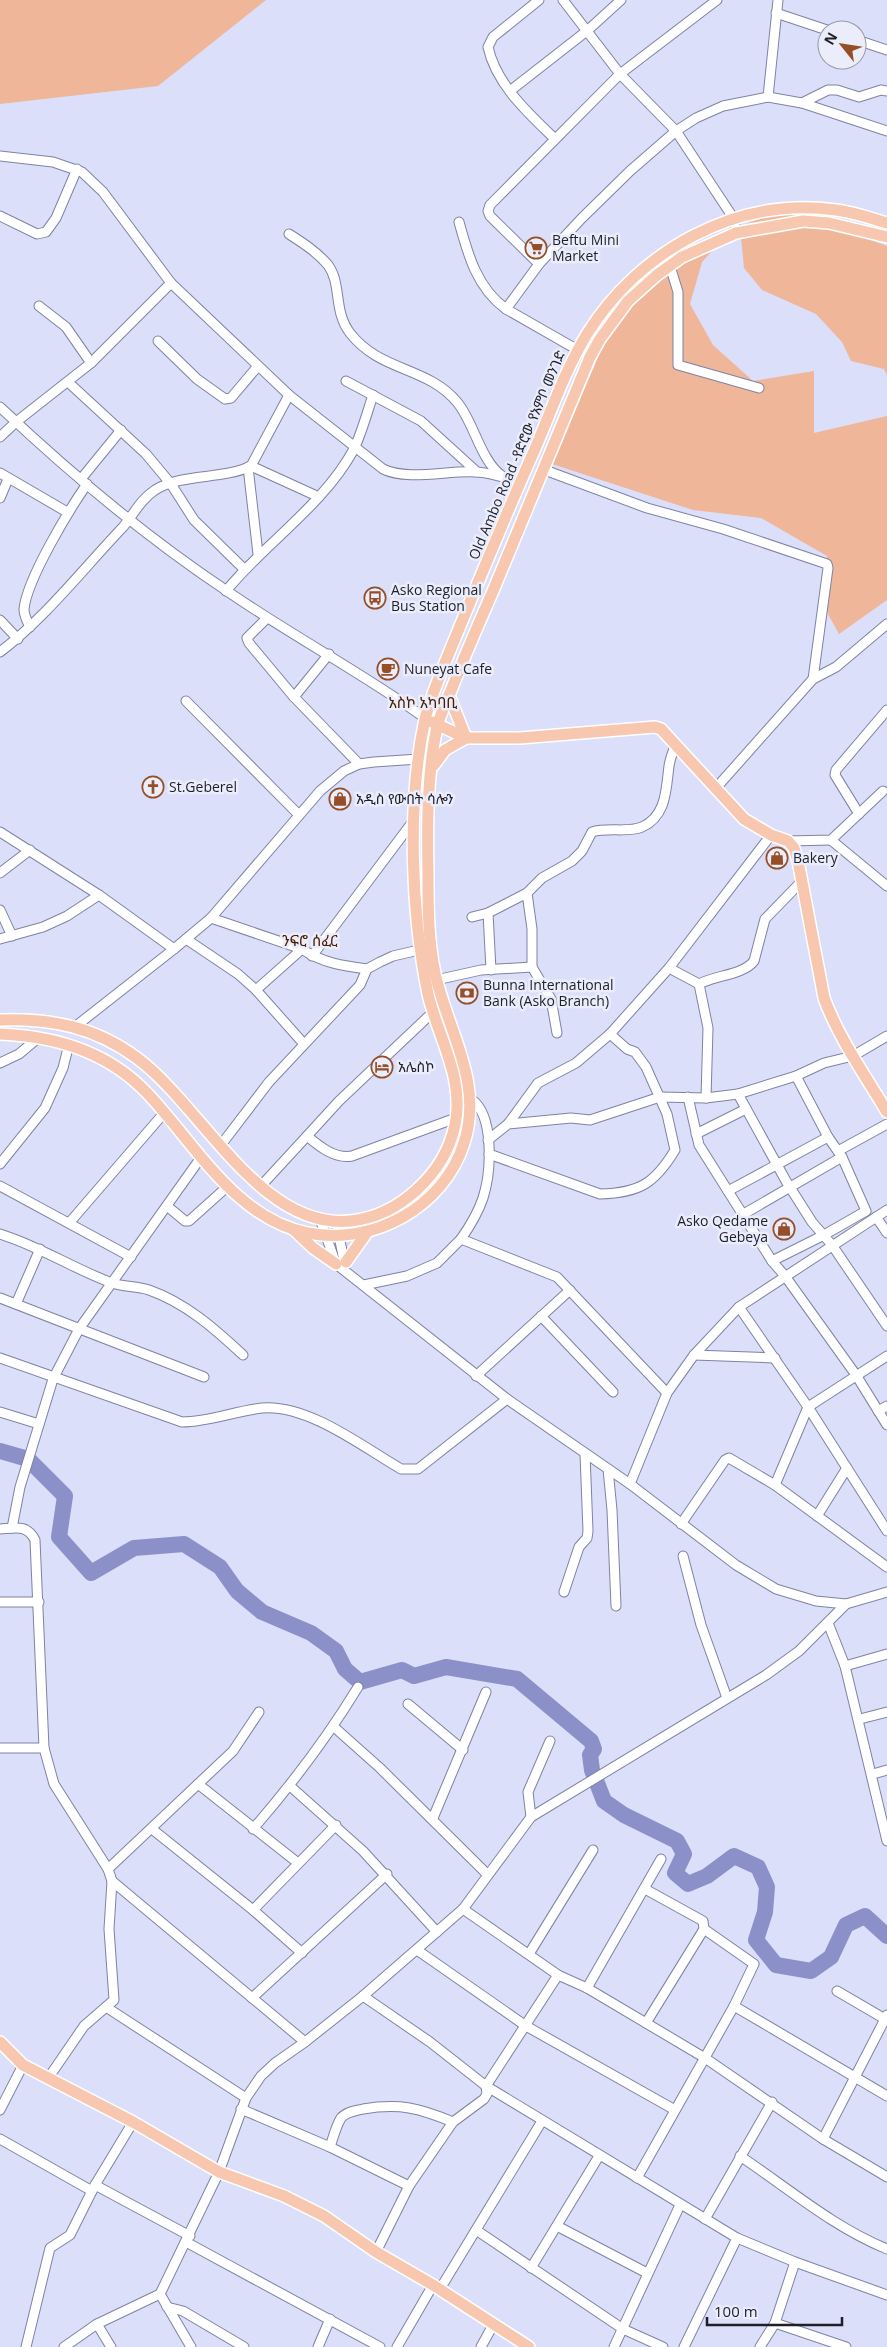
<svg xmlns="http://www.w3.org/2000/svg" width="887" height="2347" font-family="'Open Sans','Noto Sans Ethiopic',sans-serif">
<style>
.green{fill:#efb699}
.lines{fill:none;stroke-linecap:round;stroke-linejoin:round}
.river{stroke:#8b90c9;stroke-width:16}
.minor-casing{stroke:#7f83a2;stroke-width:11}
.major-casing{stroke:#fff;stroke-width:14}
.minor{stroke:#fff;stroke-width:9}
.major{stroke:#f7c8af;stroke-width:11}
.labels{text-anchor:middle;stroke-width:5;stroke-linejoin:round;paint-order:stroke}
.poi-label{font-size:14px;fill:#1e1f2b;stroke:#ebedfb;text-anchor:start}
.street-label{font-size:14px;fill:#1e1f2b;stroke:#ebedfb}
.neighbourhood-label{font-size:15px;fill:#491b00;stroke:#ebedfb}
</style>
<rect width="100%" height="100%" fill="#dbdffa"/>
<g class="green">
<polygon points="0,0 266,0 158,86 0,104"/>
<polygon points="776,211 838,228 887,246 887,375 884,369 851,361 842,342 816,314 762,290 744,268 740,227"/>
<polygon points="722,240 702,262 690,304 713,345 753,381 814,371 814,433 887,416 887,600 839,634 828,614 827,556 761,518 693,510 552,464 603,346 634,299 682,259"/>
</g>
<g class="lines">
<polyline class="river" points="0,1451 28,1459 65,1496 59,1537 91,1573 134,1548 184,1544 220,1567 237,1591 262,1612 311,1633 336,1651 345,1669 360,1682 402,1670 414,1676 446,1667 517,1679 591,1741 594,1749 590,1755 592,1770 604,1801 624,1815 677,1841 684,1854 675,1873 688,1884 707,1876 734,1856 758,1867 767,1887 765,1912 756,1940 776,1965 811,1971 831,1957 846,1925 865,1916 887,1936"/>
<g class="minor-casing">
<g id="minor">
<path d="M539 0 493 37 488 47C496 84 528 113 554 138"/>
<polyline points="563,0 620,74 676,131 734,219 736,233"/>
<polyline points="776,13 827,30"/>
<polyline points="857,40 887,50"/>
<polyline points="510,91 588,30 621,0"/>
<polyline points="768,97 778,0"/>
<polyline points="802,103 828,90 837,90 859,97 881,90 887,91"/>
<path d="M0 156 53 162 82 172 103 192 171 283 289 395 383 469C407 481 449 470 476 472 485 472 494 475 503 477"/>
<polyline points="0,216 37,234 46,232 56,218 77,169"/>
<path d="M459 222C468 255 477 288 506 309"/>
<path d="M289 234C303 243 317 252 328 265 342 284 333 311 350 333 380 372 427 366 457 402 474 422 480 460 502 476 507 479 515 480 521 481"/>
<polyline points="539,264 490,216 488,211 490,205 620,74 717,0"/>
<polyline points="670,266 678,292 678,365 759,388"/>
<polyline points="39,306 66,327 91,363"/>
<polyline points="158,341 197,379 225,399 231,398 258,366"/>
<polyline points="590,357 506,309 539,264 582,218 630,171 676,131 696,118 723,106 768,97 802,103 887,131"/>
<polyline points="346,381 421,421 477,472"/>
<polyline points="68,382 146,454 171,484 194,520 244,569"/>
<path d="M0 407C71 474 146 537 227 591 292 636 361 672 425 718"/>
<polyline points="0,437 16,422 91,363 171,283"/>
<polyline points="251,466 319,497"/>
<polyline points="248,467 258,554"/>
<polyline points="542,469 647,508 723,529 827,564 828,568 813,679"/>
<polyline points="0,473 67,512"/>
<polyline points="81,479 121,430"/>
<polyline points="0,498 8,479"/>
<path d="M226 591C266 542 323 506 354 449 362 432 367 413 373 395"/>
<polyline points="267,618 247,638 249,643 294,697"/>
<polyline points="0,620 18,639"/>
<path d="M30 627C27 621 24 616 24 609 27 579 69 510 87 484"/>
<path d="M0 652C46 617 83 569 123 527 134 514 140 500 155 490 182 473 222 480 251 466L289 395"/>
<polyline points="329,654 294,697 359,764"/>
<polyline points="186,701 299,815"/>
<polyline points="716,788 813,679 836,667 887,624"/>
<polyline points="859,814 835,775 836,770 887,710"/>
<polyline points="0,832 99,895 174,949 76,1026"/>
<polyline points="831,840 887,886"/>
<polyline points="788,841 831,840 883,791"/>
<polyline points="0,873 30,850"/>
<polyline points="527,893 532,929 532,967"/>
<polyline points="0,910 12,936"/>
<polyline points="488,913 491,970"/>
<path d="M472 917 488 913 527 893 542 878 572 861 582 851 592 832C608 827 628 833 642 827 667 816 666 788 669 766 670 759 673 751 676 744"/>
<polyline points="211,918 320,791 344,771 359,764 374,762 419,759"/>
<polyline points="0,939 43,927 67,916 99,895"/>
<polyline points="186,939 238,974 256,990"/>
<polyline points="174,949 211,918 302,949"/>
<polyline points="312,956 414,820"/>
<polyline points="669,968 699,984 708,1028 706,1098"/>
<polyline points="436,980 481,970 532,967 551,999 557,1033"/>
<path d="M699 984C716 975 743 975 754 961L765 919 801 882"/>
<path d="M432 1013 339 1101 307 1136C320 1147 335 1159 352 1156L456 1118"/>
<path d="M304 1044 256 990 302 949C322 963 344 966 367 969"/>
<polyline points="0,1063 19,1054 38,1038"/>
<polyline points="738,1094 786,1181 812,1222 832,1245 887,1326"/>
<polyline points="688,1097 699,1145 772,1261 785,1276 856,1375 887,1425"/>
<path d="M471 1099C495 1115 491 1173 483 1198 478 1213 470 1226 461 1239L557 1277 667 1393"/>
<polyline points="508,1124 538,1083 576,1063 610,1034 669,968 771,835"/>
<polyline points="696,1134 746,1109"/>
<polyline points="488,1140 508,1124 571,1118 590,1120 660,1097 706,1098 738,1094 796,1076 824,1063 853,1056 887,1036"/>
<polyline points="221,1145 269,1082 360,985 367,969 380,962 393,956 419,950"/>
<polyline points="838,1151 887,1124"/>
<path d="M489 1154 600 1194C640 1193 655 1183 675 1150L667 1114 646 1067 635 1052 627 1049 610 1034"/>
<polyline points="0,1164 45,1108 63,1068 69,1044"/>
<polyline points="0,1186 131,1257"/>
<polyline points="260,1187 307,1136"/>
<polyline points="728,1191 828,1137"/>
<polyline points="167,1206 185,1221 189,1221 228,1186"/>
<polyline points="742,1215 842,1157"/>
<polyline points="876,1217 887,1233"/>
<polyline points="320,1219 336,1264 507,1399 630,1484 736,1565 776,1589 816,1601 846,1604"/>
<polyline points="70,1222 164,1113"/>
<polyline points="336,1222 345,1265"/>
<path d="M0 1234C39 1246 74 1269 112 1283 124 1287 137 1286 149 1290 186 1303 215 1329 243 1355"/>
<polyline points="772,1261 824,1235 866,1211 842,1157 828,1137 796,1076"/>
<polyline points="364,1285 407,1276 437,1263 461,1239"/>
<polyline points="0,1298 204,1377"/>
<polyline points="16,1304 40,1249"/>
<polyline points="739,1307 808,1407 887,1531"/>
<polyline points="541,1316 613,1392"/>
<polyline points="694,1355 775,1358"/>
<path d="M0 1358 182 1422C209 1422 235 1411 262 1408 308 1404 363 1447 401 1469H418L507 1399"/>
<polyline points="476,1376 570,1290"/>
<polyline points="878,1411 887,1406"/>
<polyline points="0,1412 39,1424"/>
<polyline points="608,1469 612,1510 616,1606"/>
<polyline points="630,1484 667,1393 694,1355 739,1307 887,1210"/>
<polyline points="775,1485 808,1407 887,1356"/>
<polyline points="817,1516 847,1468"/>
<polyline points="681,1524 725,1460 729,1458 775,1485 887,1567"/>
<polyline points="12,1528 20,1487 53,1379 79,1329 202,1156"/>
<path d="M0 1529C15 1528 27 1524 35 1540L44 1748 54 1784 108 1869 112 1881 109 1929 114 2000 84 2026 49 2077"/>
<polyline points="683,1556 701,1625 727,1698"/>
<polyline points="564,1592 579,1547 587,1538 588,1531 585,1454"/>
<polyline points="0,1602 39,1602"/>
<polyline points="828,1623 845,1666 887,1841"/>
<polyline points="845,1666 887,1654"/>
<polyline points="408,1704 463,1750"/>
<polyline points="860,1719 887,1712"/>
<polyline points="334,1727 380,1768 487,1874"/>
<polyline points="0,1748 44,1748"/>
<polyline points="873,1774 887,1770"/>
<polyline points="198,1784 298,1863"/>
<polyline points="290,1786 363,1851 437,1932"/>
<polyline points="531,1817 528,1792 550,1741"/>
<polyline points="433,1818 486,1692"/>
<polyline points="152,1829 253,1910 302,1953"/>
<path d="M253 1829C292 1784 327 1738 358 1687"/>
<polyline points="108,1869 233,1751 259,1712"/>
<polyline points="112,1881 305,2042"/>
<polyline points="645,1889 703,1921 704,1929 646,2023"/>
<polyline points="463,1909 558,1975 587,1988 705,2058 823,2139 887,2177"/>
<polyline points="253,1910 336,1825"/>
<polyline points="417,1950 526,2026 675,2110"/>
<polyline points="529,1954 593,1850"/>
<polyline points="587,1988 661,1859"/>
<polyline points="837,1991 885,2019 887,2015"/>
<polyline points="363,1996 430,2042 486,2086 737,2238 795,2262 887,2295"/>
<polyline points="252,1998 387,1874"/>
<polyline points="734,2006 887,2096"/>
<polyline points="106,2007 246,2098"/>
<polyline points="241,2109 330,2147 409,2186"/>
<polyline points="0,2110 23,2065"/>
<polyline points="0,2139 92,2191"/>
<polyline points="823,2139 885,2019 887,2020"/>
<path d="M330 2147C333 2138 336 2126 341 2118 346 2112 355 2111 363 2109 400 2103 419 2108 453 2122"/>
<path d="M740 2156C788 2188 833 2227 887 2249"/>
<polyline points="637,2178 734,2006 754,1964 704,1929"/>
<polyline points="95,2185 190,2236"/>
<polyline points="705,2219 772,2102"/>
<polyline points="557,2226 647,2273"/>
<polyline points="476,2230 623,2329 663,2347"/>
<polyline points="186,2242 380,2347"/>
<polyline points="376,2252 409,2186 453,2122 484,2099 487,2094 486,2086 558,1975"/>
<polyline points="531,2268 599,2156"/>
<polyline points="440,2289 542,2121"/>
<polyline points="160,2294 191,2347"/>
<polyline points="167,2307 183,2311 244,2347"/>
<polyline points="775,2323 846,2347"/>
<polyline points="97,2324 111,2347"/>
<polyline points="26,2347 50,2248 70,2235 95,2185 133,2122"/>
<polyline points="64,2347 97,2324 160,2294 219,2172 246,2098 261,2076 275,2063 305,2042 363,1996 463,1909 531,1817 766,1675 799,1651 846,1604 887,1592"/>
<polyline points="318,2347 330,2319"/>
<polyline points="397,2347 433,2285"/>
<polyline points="481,2347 493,2325"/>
<polyline points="614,2347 680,2205"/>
<polyline points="684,2347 737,2238"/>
<polyline points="760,2347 775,2323 795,2262"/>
</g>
</g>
<g class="major-casing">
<g id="major">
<path d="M432 722 466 738H520L655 727 661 729 744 819 771 835 788 841 794 848 798 861 824 998C839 1039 865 1075 887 1112"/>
<polyline points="434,765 445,750 466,738 449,695"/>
<path d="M0 1020C51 1018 95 1027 137 1058 201 1105 260 1230 350 1221 400 1216 445 1173 455 1125 465 1078 438 1038 428 994 411 911 407 802 425 719 429 703 436 686 442 670 472 597 502 523 534 451 551 412 565 370 587 334 639 251 736 196 836 210 853 212 870 218 887 223"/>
<path d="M0 1034C54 1036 108 1052 147 1093 194 1142 235 1219 308 1233 373 1246 444 1207 464 1143 484 1082 447 1030 435 973 428 941 428 907 428 875 427 827 427 774 437 727 440 714 447 701 452 688 465 655 479 623 493 591 526 513 557 435 590 357L600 339 628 301 657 275 682 257 736 233 803 221 829 223 887 237"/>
<polyline points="294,1230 313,1248 336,1264"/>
<polyline points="346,1262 368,1231"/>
<polyline points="0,2042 23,2065 133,2122 219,2172 284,2196 324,2216 376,2252 433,2285 529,2347"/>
</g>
</g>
<use href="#minor" class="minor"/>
<use href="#major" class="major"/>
</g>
<defs>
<g id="supermarket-ring" transform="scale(1.125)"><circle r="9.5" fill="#ebedfb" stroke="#954e27" stroke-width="1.5"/><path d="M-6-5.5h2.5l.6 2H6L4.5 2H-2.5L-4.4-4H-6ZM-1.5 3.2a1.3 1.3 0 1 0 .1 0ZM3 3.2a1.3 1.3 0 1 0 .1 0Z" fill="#954e27"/></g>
<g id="bus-ring" transform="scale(1.125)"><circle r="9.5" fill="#ebedfb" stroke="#954e27" stroke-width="1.5"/><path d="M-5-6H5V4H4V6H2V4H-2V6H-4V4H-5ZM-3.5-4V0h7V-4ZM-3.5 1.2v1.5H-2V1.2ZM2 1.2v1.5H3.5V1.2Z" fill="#954e27"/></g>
<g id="cafe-ring" transform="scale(1.125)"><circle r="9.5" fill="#ebedfb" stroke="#954e27" stroke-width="1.5"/><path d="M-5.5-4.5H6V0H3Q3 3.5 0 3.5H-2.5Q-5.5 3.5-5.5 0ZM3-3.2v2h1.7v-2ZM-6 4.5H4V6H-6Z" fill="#954e27"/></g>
<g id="church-ring" transform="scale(1.125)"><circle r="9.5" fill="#ebedfb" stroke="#954e27" stroke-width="1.5"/><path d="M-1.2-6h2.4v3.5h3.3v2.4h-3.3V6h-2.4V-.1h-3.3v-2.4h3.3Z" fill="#954e27"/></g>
<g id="shop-ring" transform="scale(1.125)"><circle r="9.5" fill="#ebedfb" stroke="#954e27" stroke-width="1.5"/><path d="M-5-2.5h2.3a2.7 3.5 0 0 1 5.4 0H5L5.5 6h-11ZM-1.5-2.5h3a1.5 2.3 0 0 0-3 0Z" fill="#954e27"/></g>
<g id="bank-ring" transform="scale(1.125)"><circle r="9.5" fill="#ebedfb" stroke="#954e27" stroke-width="1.5"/><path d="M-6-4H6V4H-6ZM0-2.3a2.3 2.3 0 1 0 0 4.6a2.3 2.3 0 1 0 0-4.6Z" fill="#954e27"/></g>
<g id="hotel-ring" transform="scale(1.125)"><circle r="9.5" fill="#ebedfb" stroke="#954e27" stroke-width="1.5"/><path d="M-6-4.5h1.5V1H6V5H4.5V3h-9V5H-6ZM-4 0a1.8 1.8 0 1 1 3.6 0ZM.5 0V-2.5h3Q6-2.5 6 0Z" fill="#954e27"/></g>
</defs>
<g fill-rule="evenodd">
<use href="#supermarket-ring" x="536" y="248"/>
<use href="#bus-ring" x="375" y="598"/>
<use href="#cafe-ring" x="388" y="669"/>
<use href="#church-ring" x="153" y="787"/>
<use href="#shop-ring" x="340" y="799"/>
<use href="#shop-ring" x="777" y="858"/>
<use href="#bank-ring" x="467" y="993"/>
<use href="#hotel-ring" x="382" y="1067"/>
<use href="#shop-ring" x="784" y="1229"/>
</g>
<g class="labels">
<g class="poi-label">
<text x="552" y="245">Beftu Mini<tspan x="552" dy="16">Market</tspan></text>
<text x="391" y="595">Asko Regional<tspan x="391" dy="16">Bus Station</tspan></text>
<text x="404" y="674">Nuneyat Cafe</text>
<text x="169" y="792">St.Geberel</text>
<text x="356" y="804">አዲስ የውበት ሳሎን</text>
<text x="793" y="863">Bakery</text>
<text x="483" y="990">Bunna International<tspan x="483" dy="16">Bank (Asko Branch)</tspan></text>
<text x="398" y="1072">አሌስኮ</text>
<text x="768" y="1226" text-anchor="end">Asko Qedame<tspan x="768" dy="16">Gebeya</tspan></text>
</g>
<g class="street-label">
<text transform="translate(517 455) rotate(-67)" y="5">Old Ambo Road -የድሮው የአምቦ መንገድ</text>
</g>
<g class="neighbourhood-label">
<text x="423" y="708">አስኮ አካባቢ</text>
<text x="310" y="946">ንፍሮ ሰፈር</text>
</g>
</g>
<g transform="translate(842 45) rotate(300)"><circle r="24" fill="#ebedfb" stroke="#999ba8"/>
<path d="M0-4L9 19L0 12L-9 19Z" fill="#954e27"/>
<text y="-8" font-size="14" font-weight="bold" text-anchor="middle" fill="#1e1f2b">N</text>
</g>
<path d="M707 2317v8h135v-8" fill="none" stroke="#1e1f2b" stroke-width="2.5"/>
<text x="714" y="2317" font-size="15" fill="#1e1f2b" stroke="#ebedfb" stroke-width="4" paint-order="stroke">100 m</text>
</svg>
